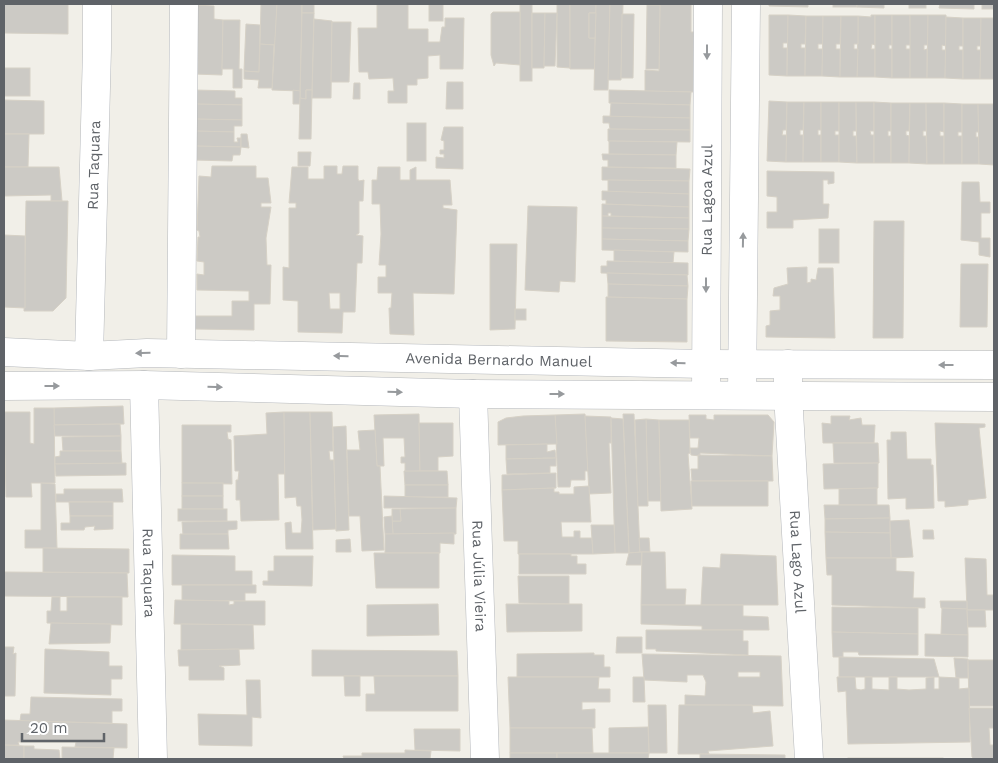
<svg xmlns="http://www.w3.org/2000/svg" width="998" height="763" font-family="'Work Sans',sans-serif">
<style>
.building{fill:#cccac5;stroke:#d6d1c6;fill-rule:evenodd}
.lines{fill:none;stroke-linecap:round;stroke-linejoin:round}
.minor-casing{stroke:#b5b8bc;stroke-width:29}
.tertiary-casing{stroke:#b5b8bc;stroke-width:29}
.minor{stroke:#fff;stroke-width:28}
.tertiary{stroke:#fff;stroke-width:28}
.oneway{fill:#979a9d}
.labels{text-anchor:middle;stroke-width:5;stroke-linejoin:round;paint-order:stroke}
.street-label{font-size:15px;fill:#5f6368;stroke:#fff}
</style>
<rect width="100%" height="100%" fill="#f1efe8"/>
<g class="building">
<polygon points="4,4 68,4 68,34 5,33"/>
<polygon points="261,4 277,4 275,45 260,44"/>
<polygon points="277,4 302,4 300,91 272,90"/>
<rect x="302" y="4" width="12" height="9"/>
<polygon points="377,4 408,4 408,29 428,29 428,42 440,42 442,27 445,27 445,18 464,18 463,69 440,69 440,55 428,56 428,78 417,79 417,85 407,85 407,103 388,103 388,91 394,91 393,78 369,79 368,72 359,72 358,28 377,28"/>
<rect x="429" y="4" width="14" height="17"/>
<rect x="520" y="4" width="12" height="77"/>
<polygon points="557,4 570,4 570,68 557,67"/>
<polygon points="570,4 596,4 596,13 589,13 589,38 595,38 595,69 570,69"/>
<polygon points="596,4 610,4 608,90 594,90"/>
<polygon points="610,4 623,4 621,80 608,80"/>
<polygon points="660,4 691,4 691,32 694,32 694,92 645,91 645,70 659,71"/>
<polygon points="769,4 808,4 808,7 769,6"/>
<rect x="833" y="4" width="24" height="3"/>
<polygon points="857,4 884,4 884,8 857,7"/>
<rect x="909" y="4" width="17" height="4"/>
<polygon points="940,4 974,4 974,9 939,8"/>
<rect x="982" y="4" width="12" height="5"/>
<polygon points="195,5 214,6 214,19 223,20 222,75 194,74"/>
<polygon points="647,5 660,5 659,69 646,69"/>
<polygon points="493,12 520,12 520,65 496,63 494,66 491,55 491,14"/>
<polygon points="302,13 314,13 312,90 306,90 306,99 300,98"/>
<polygon points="532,13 545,13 544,68 532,68"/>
<polygon points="545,13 557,13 555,66 544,66"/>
<polygon points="589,13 596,13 595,38 589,38"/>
<polygon points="622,14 634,14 633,78 621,78"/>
<polygon points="769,15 788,15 788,43 783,43 783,48 787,48 787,76 769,75"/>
<polygon points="788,15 806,16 805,44 801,44 801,48 805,48 805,76 787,76"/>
<polygon points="871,15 875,15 875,45 872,44 871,49 875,49 875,77 857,77 858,16 871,17"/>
<polygon points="875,15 892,15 892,45 889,45 889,49 892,49 892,78 875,77"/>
<polygon points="892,15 910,15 911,45 906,45 906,49 911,49 910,78 892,78"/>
<polygon points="910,15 928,15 928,45 924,45 924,50 927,49 927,78 910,78"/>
<polygon points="928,15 946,15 946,46 942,45 942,50 946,50 945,78 927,78"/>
<polygon points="806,16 823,16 823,44 818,44 818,49 823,49 822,76 805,76"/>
<polygon points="823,16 841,16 840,44 836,44 836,49 840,49 840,77 822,76"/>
<polygon points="841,16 858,16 858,44 854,44 854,49 858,49 857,77 840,77"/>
<polygon points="946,17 963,18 963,46 959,46 959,50 963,50 963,79 945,78"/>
<polygon points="963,18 981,18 981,46 977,46 977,50 981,50 980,79 963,79"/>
<polygon points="981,18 994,18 994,79 980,79"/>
<polygon points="314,19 332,21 331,98 312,98"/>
<polygon points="223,20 240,20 239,69 242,69 242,88 233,88 233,69 222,69"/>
<polygon points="332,22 351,22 349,82 331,82"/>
<polygon points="246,24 260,25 259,72 244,71"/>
<polygon points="260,44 274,45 272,88 258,88 259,80 244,79 244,71 259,72"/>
<rect x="4" y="68" width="26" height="28"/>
<polygon points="447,82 463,82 463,109 446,109"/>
<polygon points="354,83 360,83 360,99 353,99"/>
<polygon points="195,90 235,91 235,98 242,98 242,105 195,104"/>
<polygon points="293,90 300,91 300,104 293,104"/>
<polygon points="306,90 312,90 311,139 299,139 300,98 306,99"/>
<polygon points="609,90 691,92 690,105 609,103"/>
<polygon points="4,100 44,101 44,134 4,134"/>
<polygon points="769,101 787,102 786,130 783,130 782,135 787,135 786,162 767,161"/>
<polygon points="787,102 804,102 803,130 800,130 800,135 803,135 803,162 786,162"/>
<polygon points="804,102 821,102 821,130 818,130 818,135 821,135 821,162 803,162"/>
<polygon points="821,102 839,102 839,131 835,131 835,135 839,135 839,162 821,162"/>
<polygon points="839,102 856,102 856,131 853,131 853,136 856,136 857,163 839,162"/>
<polygon points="856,102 874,102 874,131 870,131 871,135 874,135 874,163 857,163"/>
<polygon points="874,102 891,103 891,131 888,131 888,136 891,136 891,163 874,163"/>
<polygon points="611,103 690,105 690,118 610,117"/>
<polygon points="891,103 910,103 909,131 906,131 906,135 909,136 909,163 891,163"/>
<polygon points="910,103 926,103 926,131 923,131 923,136 926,136 927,164 909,163"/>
<polygon points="926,103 944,103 944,132 940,131 940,136 944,136 944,164 927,164"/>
<polygon points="944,103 962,104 962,132 958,132 958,136 962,136 962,164 944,164"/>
<polygon points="195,104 242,105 242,120 195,119"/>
<polygon points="962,104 978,104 979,132 976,132 976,137 979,137 979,164 962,164"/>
<polygon points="978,104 994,104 994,165 979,164"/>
<polygon points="603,116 690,118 690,130 610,129 609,123 603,123"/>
<polygon points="195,119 242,120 242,126 234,126 234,132 195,131"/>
<rect x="407" y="123" width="19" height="38"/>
<polygon points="444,127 463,127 463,169 436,168 436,157 444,158 444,154 440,154 440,150 444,150 444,141 441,140"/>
<polygon points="608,129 690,130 690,142 608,141"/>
<polygon points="195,131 234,132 234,142 238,142 237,138 241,138 241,147 194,146"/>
<polygon points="4,134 29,134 28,167 4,167"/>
<polygon points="241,134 247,134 249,148 241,147"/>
<polygon points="609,141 677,142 676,155 609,154"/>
<polygon points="194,146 241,147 240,155 233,155 232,161 194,160"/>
<polygon points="298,152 311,152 310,166 298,166"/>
<polygon points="602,154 676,155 676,168 608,167 608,160 603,160"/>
<polygon points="212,166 256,166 256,178 268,178 271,203 261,203 261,207 271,207 266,238 267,265 271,265 270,304 254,304 254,330 195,329 194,316 232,316 232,301 249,301 249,291 197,290 197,274 204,275 204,262 197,261 198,237 200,237 199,231 197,230 199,176 211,177"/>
<path d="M324 166H337V174H342L343 166H358V179L359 181 364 180 363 201H359V233L356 235 363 236 362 263H357L355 312H343L342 333 298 332V301L283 300V267L289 268V208H296V203H289L292 167H308V179H324ZM329 293H340V309H330Z"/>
<polygon points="4,167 59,167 62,201 51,201 51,195 4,196"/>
<polygon points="378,167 400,167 400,180 410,180 410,170 416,167 416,180 450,180 452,205 443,205 443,208 457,210 454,294 413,293 414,335 390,334 389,308 391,308 392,293 378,293 378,277 386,277 386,265 379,265 381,234 380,204 372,204 372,180 377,180"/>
<polygon points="602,167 690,169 689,181 602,180"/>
<polygon points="767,171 834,172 834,183 828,184 828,180 823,180 823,204 829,204 828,218 793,220 793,228 767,228 767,212 777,212 777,197 767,196"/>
<polygon points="608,180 689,181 689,194 608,192"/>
<polygon points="962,182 979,182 980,202 990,202 990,213 981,213 981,238 990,238 990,257 979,255 979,242 961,240"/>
<polygon points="602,191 689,194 689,207 606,204 606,200 602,200"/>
<polygon points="26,201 68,201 66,298 53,311 24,311"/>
<polygon points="602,204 689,207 689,218 611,216 611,213 608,213 608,216 602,216"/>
<polygon points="528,206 577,207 575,282 560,281 559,292 525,290"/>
<polygon points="602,216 689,218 689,229 602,228"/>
<polygon points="874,221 904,221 903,338 873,338"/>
<polygon points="602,228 689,229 688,241 602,239"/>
<rect x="819" y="229" width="20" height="34"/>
<polygon points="4,235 25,236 25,308 4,307"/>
<polygon points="602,239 688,241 688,252 602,250"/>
<polygon points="490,244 517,244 515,329 490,330"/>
<polygon points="614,250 674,252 673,263 614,261"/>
<polygon points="607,261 688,263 688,275 601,273 601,266 607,266"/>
<polygon points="961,264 988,264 987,327 960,327"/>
<polygon points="807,267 807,283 811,282 811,279 816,280 818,268 833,268 835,338 766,337 766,326 770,325 770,311 780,310 780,296 773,296 774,288 788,284 787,268"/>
<polygon points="607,273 687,275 688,286 608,284"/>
<polygon points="608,284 688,286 687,299 608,297"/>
<polygon points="606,297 687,299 687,342 606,341"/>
<rect x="515" y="309" width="11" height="11"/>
<polygon points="123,406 124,424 54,425 54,408"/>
<polygon points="34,408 54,408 55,483 31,483 32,497 6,497 4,412 30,412 30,443 34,444"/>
<polygon points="284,412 285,474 278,474 279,520 241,521 240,500 236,500 236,480 238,480 239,471 235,471 234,436 267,434 266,413"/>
<polygon points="284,412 310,412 313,549 286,549 285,523 291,522 292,533 301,533 302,520 301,506 297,506 296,497 285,498"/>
<polygon points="310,412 332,412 333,451 329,451 330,460 334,460 336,529 313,530"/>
<polygon points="419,414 420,471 405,472 405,463 401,463 401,457 405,457 404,438 383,438 384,466 377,466 374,415"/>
<polygon points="585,414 588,471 585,471 585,480 571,480 570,487 558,487 555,415"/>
<polygon points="623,414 634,414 640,552 629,553"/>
<polygon points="555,415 557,444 498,445 498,422 506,418 523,416"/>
<polygon points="689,415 706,415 706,419 714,420 714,415 768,415 774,422 772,456 700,453 700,456 691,455 690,448 698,448 699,438 690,438"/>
<polygon points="585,416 611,417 611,443 609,443 611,493 589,494"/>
<polygon points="831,416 850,416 849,420 861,418 862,425 875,425 874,443 823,443 822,423 831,424"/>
<polygon points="611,418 623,419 629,553 615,553"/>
<polygon points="646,419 659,420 661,501 648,501"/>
<polygon points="646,419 648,506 638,506 635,420"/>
<polygon points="659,420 689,420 690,453 688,454 692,509 661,511"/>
<polygon points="419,423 453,423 453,456 438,457 438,471 420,471"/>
<polygon points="935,423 985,424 985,427 979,428 986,498 968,500 968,505 945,507 945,501 938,501"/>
<polygon points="120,424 121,436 55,436 54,425"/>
<polygon points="182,425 231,425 231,432 227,432 228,439 231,440 232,484 182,483"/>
<polygon points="346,426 349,530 336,531 333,427"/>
<polygon points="375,430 377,466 380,466 384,550 362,551 360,516 349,516 347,450 360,450 358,431"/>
<polygon points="891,432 906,432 907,459 931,459 931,465 933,465 934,508 906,509 906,498 888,499 887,440 891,440"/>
<polygon points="121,436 121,451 63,451 62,437"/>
<polygon points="833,443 878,443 879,463 834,463"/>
<polygon points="547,444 547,452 555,450 556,458 506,459 506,445"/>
<polygon points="60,451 121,451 122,464 55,464 55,457 60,456"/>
<polygon points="698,455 772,456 773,481 692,481 691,469 698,469"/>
<polygon points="556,458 556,466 550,466 550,473 507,474 506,459"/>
<polygon points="126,463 126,475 56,476 55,464"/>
<polygon points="878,463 878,488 824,489 823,464"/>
<polygon points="404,471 447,471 448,485 405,485"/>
<polygon points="556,473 556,488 502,490 502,475"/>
<polygon points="691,481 768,481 768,506 692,506"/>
<polygon points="41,483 55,484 57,548 25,548 25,530 41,530"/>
<rect x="182" y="483" width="41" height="13"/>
<rect x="405" y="485" width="43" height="12"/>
<polygon points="589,486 591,522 561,522 562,537 574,537 574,531 580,531 580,538 592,538 593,554 518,554 518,541 504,541 502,490 554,488 554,492 559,492 559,494 574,494 574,487"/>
<polygon points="877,488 877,505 839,505 839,489"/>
<polygon points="64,489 122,489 123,502 56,502 56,494 64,494"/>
<rect x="182" y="496" width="41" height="13"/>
<polygon points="384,496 457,498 456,508 384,508"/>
<polygon points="69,502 113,502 113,516 70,516"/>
<polygon points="824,505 889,505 890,518 825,519"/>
<polygon points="456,508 456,534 393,534 392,521 401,521 400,509"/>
<rect x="178" y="509" width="49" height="12"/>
<polygon points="392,509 400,509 401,521 392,521"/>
<polygon points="70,516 113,516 113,529 94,530 95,526 85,527 84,530 61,530 61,523 70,523"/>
<polygon points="392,516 393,534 385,534 384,517"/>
<polygon points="890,518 890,533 825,532 825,519"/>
<polygon points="909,520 913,557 891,558 890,521"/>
<polygon points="237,521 237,529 228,530 228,534 183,535 182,522"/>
<polygon points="591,525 614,525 615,553 593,554"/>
<polygon points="923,530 933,530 934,539 923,539"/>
<polygon points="825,532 890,533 891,558 826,558"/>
<polygon points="454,533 454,544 440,543 440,553 385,553 385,534"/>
<polygon points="180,534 228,534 229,549 180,549"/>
<polygon points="639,538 649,538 650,552 640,552"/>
<polygon points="350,539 351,552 336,552 336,540"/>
<polygon points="43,548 129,549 129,573 43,572"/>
<polygon points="642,552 641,565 626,565 629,553"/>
<polygon points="642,552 665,552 666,589 686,589 685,605 641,605"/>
<polygon points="374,553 439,553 439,588 376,588"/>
<polygon points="519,554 571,554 571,556 577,556 577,564 586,564 586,574 519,574"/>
<polygon points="721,554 776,556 778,605 701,605 703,567 720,568"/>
<polygon points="172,555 235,556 235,571 252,571 252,585 172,585"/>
<polygon points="274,556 313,556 312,586 263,585 263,581 268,581 268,571 274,571"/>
<polygon points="826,558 896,558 896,571 914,572 913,598 925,598 925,608 832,605 832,575 827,575"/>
<polygon points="965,558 986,559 987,595 994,595 994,610 967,610"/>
<polygon points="4,572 127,573 128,597 4,596"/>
<polygon points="518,576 569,576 569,604 519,603"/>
<polygon points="182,585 256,585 256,593 245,593 245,601 182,600"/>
<polygon points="52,597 60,597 60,611 67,611 67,597 122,597 122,625 47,623 47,611 51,611"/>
<polygon points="175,600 229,601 229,605 234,604 234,601 265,601 265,625 174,624"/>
<polygon points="940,601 967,601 967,609 941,608"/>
<polygon points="438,604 439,635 367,636 367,605"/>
<polygon points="506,604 582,604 582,631 507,632"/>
<polygon points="641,605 743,605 743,616 768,617 769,630 702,630 702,626 641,624"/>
<polygon points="832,607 918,608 918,634 832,632"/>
<polygon points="942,608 967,609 968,635 941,634"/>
<polygon points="967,610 985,610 986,627 968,627"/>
<polygon points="51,623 111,624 110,643 49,644"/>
<polygon points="181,624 253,625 254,649 181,650"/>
<polygon points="646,630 743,630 743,641 748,641 748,655 656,651 656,649 646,649"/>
<polygon points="832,632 918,634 918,655 859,655 858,652 843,652 843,657 833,657"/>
<polygon points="925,634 968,635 968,657 925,656"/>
<polygon points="617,637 642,637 642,653 616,653"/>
<polygon points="4,647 14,647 13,654 16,653 15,696 4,696"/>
<polygon points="45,649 109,652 109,666 122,666 122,679 111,679 111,695 44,693"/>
<polygon points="239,649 240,665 219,666 224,668 224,680 189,680 189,666 179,666 178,650"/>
<polygon points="312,650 457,651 458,676 312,676"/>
<polygon points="594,653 594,655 604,655 604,667 610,667 610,677 517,677 517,654"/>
<path d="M642 654 781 656 783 706 685 705V695L705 696 706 682 703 675H687V682L644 680ZM738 672H760V677H738Z"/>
<polygon points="839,657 934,659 939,677 839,677"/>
<polygon points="954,658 968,659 968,678 956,678"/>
<polygon points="968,660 994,660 994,706 969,706"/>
<polygon points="344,676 360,676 360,696 345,696"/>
<polygon points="374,676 458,676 458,711 366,711 366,694 375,694"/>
<polygon points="508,677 599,677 598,689 610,689 610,702 582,702 582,710 595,709 595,728 510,728"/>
<polygon points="633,677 644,677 645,702 633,702"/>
<polygon points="837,677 855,677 856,689 861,690 865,689 865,677 872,677 872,689 889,690 889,677 897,677 897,689 909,690 926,689 926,678 934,677 934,689 939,689 939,677 959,678 959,689 969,688 970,742 848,744 846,691 838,692"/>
<polygon points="246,680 260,680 261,718 252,717 252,746 199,745 198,714 247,715"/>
<polygon points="31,697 122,699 122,711 112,711 112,723 20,721 21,714 30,714"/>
<polygon points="648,705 666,705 667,753 649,753"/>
<polygon points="679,705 752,705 753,713 770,711 773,746 708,751 709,754 678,754"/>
<polygon points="969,708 994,708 994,728 989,728 990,745 994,745 994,759 974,759 972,757"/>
<polygon points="4,720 127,724 127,748 75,747 76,742 18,742 19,745 4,745"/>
<polygon points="648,727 649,753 609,753 609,728"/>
<polygon points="510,728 592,728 593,753 510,753"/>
<polygon points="414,729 460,729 460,751 415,750"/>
<polygon points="4,745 24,746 24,759 4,759"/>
<polygon points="24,746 34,746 34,749 59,750 60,759 62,759 62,747 114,748 113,759 116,759 24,759"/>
<polygon points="405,750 431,751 430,759 344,759 343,756 362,756 362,753 405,753"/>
<rect x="510" y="753" width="47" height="6"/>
<polygon points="557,753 649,753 648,759 557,759"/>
<polygon points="700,754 785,755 785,759 700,759"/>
<rect x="848" y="758" width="95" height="1"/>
</g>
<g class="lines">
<g class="minor-casing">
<g id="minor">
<polyline points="181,354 184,4"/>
<path id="s1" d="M89 356 97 49V4"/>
<path id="s2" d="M788 364V394L809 759"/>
<path id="s3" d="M144 385 153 759"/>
<path id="s4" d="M473 394 485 759"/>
<polyline points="742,394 746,4"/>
<path id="s5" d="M706 395 708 4"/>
</g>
</g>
<g class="tertiary-casing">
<g id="tertiary">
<path id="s6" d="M4 352 89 356 147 353 705 364 994 365"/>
<polyline points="4,386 144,385 473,394 994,397"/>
</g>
</g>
<use href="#minor" class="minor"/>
<use href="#tertiary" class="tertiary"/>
</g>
<defs><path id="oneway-solid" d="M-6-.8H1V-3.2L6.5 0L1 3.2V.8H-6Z" transform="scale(1.25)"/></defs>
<g class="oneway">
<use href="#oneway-solid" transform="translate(707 52) rotate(90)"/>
<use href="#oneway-solid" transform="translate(743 240) rotate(-89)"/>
<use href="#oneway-solid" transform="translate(706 285) rotate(90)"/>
<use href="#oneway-solid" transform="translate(143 353) rotate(178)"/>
<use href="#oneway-solid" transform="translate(341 356) rotate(-179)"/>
<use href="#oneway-solid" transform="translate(678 363) rotate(-179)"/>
<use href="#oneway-solid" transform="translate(946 365) rotate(-180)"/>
<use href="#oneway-solid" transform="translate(52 386)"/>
<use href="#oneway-solid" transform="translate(215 387) rotate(2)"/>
<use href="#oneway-solid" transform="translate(395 392) rotate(1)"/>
<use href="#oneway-solid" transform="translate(557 394)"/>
</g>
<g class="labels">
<g class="street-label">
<text dy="5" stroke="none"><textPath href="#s1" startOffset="191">Rua Taquara</textPath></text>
<text dy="5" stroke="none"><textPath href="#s5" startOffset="195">Rua Lagoa Azul</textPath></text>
<text dy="5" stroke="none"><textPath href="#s6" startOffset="495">Avenida Bernardo Manuel</textPath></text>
<text dy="5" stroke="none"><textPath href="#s2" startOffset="198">Rua Lago Azul</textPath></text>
<text dy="5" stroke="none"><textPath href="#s3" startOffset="188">Rua Taquara</textPath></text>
<text dy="5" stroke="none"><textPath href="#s4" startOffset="182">Rua Júlia Vieira</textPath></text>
</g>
</g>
<rect width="998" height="763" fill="none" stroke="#5f6368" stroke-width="10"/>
<path d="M22 733v8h82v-8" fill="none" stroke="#5f6368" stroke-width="2.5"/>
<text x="30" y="733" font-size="15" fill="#5f6368" stroke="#ffffff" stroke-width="4" paint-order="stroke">20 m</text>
</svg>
